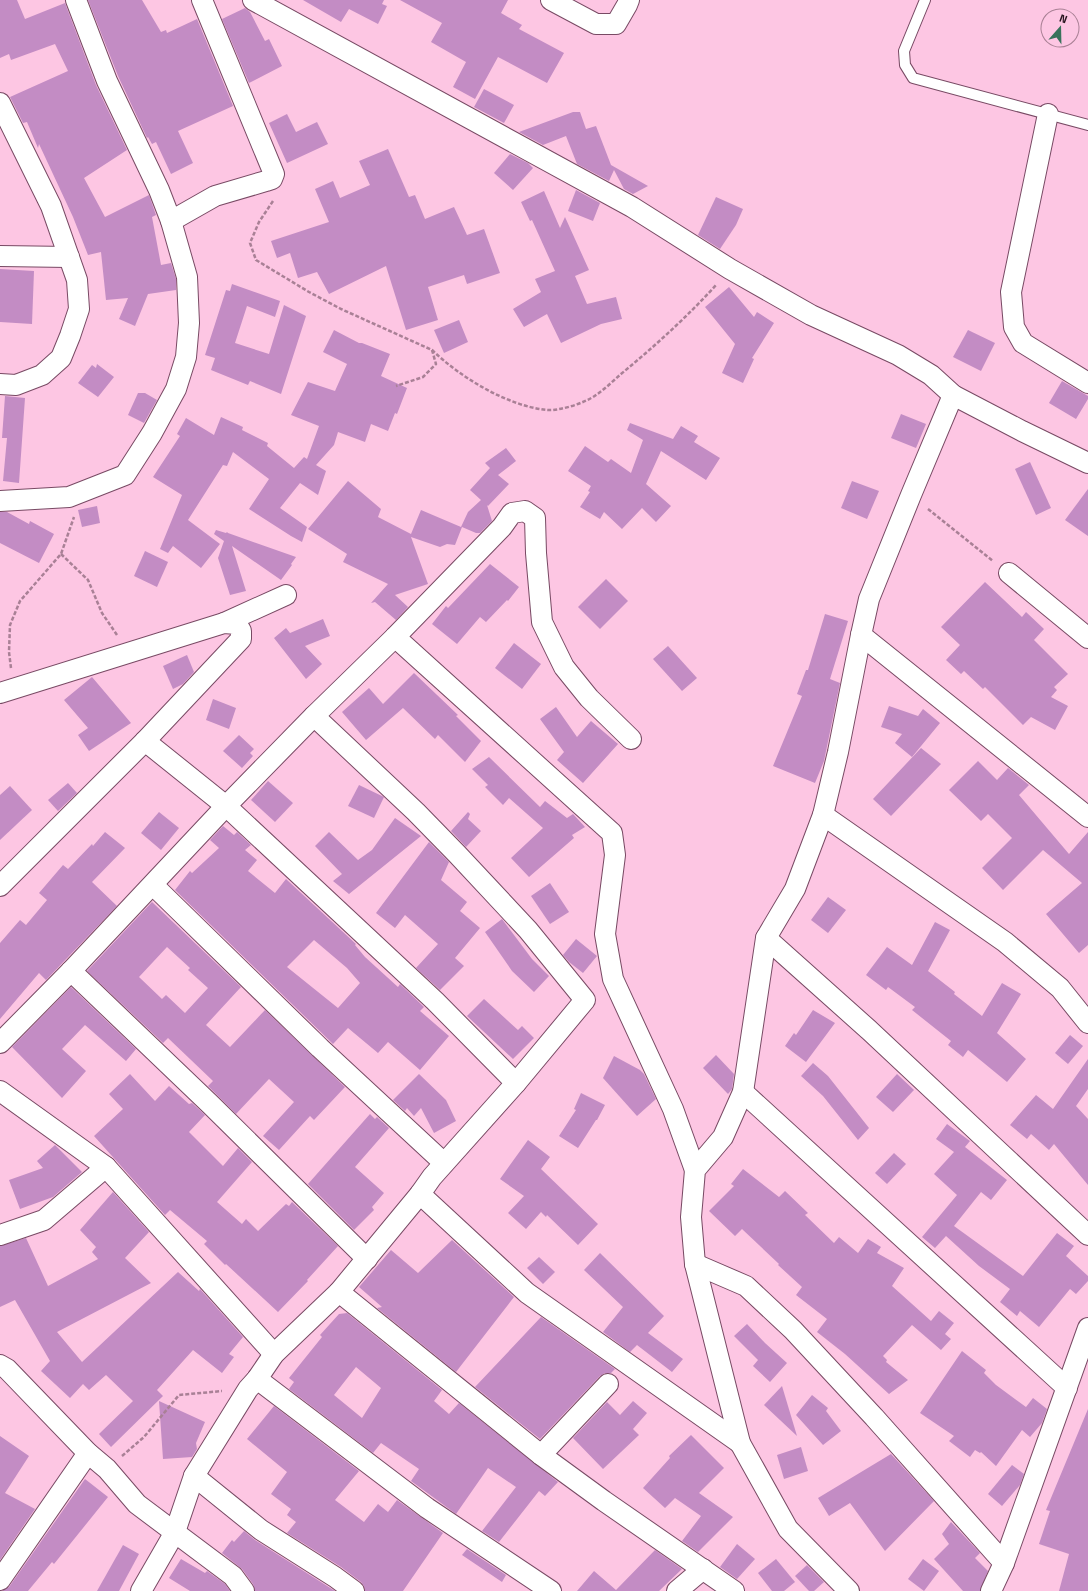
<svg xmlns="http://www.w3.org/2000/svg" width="1088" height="1591" font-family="'Titillium Web',sans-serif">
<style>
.building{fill:#c38cc4;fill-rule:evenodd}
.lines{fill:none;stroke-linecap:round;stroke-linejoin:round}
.service-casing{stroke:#784a64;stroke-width:12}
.minor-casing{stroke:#784a64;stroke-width:22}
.path{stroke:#a98096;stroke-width:2.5;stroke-dasharray:4 2;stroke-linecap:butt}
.service{stroke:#fff;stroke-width:10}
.minor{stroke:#fff;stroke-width:20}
</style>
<rect width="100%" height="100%" fill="#fdc6e3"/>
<g class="building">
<polygon points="0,0 17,0 25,19 65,3 96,85 127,150 84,178 105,217 149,195 156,215 152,217 161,265 171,263 176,279 176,290 148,294 135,326 119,319 128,298 106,300 101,252 88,255 73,217 39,144 38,148 27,122 23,123 10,97 68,71 55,44 11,60 9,54 0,58"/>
<polygon points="88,0 142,0 161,32 166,30 167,33 197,19 233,106 178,131 193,163 171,174 156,142 152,144 148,137 147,138 118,76"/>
<polygon points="303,0 384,0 382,4 387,6 378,24 349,9 341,22"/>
<polygon points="400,0 508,0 501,13 522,25 519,29 564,53 547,83 498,57 475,99 453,87 466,62 431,42 442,23"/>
<polygon points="245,8 250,12 265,41 269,39 282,66 249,83 222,19"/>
<polygon points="484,89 514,105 504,123 474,107"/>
<polygon points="573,112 580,112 586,129 596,126 611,165 648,186 633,194 624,189 614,170 609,181 577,164 566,136 543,145 519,132"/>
<polygon points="287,114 296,132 317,122 328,144 287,163 269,123"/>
<polygon points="388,149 409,197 415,195 425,219 454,207 467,235 484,229 500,273 467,284 464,275 428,287 438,320 406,330 386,266 329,294 317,272 298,278 290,253 277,258 271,241 329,222 315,189 333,181 340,198 370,185 359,161"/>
<polygon points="510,154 528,163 533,168 513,190 494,173"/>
<polygon points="576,190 600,203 593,221 568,211"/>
<polygon points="544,191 560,228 565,217 589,270 575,276 587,304 616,297 622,319 601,324 561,343 547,314 524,327 513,309 541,292 535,279 555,271 532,220 530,221 521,202"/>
<polygon points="716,197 743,209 736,225 720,249 698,235"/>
<polygon points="0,269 34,271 32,324 0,322"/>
<polygon points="232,284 280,301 275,317 247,306 235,343 269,354 284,305 306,316 281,394 250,381 248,385 211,370 215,358 205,355 226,290 230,291"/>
<polygon points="729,287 754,317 757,312 774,323 752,358 754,359 743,383 722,373 735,344 705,307"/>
<polygon points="459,320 468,342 444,353 434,330"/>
<polygon points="334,330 359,343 362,343 390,354 381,376 407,388 397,414 395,413 388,431 371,424 365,442 338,432 334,445 316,465 326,471 318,495 300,483 280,508 307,527 302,542 291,536 249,509 269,479 233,452 227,466 223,465 188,520 220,544 201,568 173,546 168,553 160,549 182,495 153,477 180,436 177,434 186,418 214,435 221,417 243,427 242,430 268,443 267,446 294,468 304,457 307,459 319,426 291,415 308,382 335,391 347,364 323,352"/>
<polygon points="968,330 995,343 981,371 953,357"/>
<polygon points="97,364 114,377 98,397 78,383 92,365 96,368"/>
<polygon points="1062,381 1088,396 1088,399 1076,419 1049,403"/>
<polygon points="138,393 145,393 157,400 144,423 128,415"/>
<polygon points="5,396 25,398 19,483 3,481 7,438 2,438"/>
<polygon points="901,414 926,424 916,448 891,438"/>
<polygon points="630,423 673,439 681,426 698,436 694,442 720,458 706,480 661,451 646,484 671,506 656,522 642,508 622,529 604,512 600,519 580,507 590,492 588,491 591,486 568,471 585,446 608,462 611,459 631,473 643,440 627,430"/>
<polygon points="506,448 516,461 498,475 509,484 488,506 487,505 492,521 480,533 476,533 462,527 455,545 447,544 440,547 411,537 428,584 395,595 408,607 396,620 375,602 371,603 388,584 343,562 347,554 308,529 348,481 381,509 378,517 411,534 421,510 461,527 468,512 481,500 470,490 490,468 485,463"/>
<polygon points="1030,462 1051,508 1036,515 1015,469"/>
<polygon points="852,481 879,491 867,519 841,508"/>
<polygon points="1088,489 1088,536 1065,520"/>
<polygon points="97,506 100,523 82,527 78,510"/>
<polygon points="0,512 7,512 29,524 30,521 54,534 39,563 0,543"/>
<polygon points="216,530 226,533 227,532 228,533 296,557 291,564 292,565 281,580 232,546 246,591 230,595 218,558 224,541 214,534"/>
<polygon points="145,551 168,562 157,587 134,576"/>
<polygon points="490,564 519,587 508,601 507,600 486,622 480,617 457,644 432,624 446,606 448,608"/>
<polygon points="606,579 628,601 600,629 578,607"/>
<polygon points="985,582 1022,617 1026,612 1044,629 1034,640 1068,674 1054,687 1057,690 1051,697 1068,706 1055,730 1031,717 1023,725 985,687 983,689 964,671 961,674 946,660 960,645 941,627"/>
<polygon points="825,614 848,621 830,679 840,683 824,761 815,783 773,766 802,696 797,694 806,670 808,670"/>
<polygon points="323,619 330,636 305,646 322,664 306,679 274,638 286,628 290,633"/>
<polygon points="514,643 541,664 522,689 495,668"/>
<polygon points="668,646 697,678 682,691 653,659"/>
<polygon points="187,655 194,672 183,684 173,689 163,666"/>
<polygon points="414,673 458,715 456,716 481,741 465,762 438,735 435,739 403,708 366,740 342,712 369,688 383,704"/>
<polygon points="92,677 131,723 89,751 78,735 88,728 64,700"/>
<polygon points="213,699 236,708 229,729 206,720"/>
<polygon points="889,706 918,716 923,709 940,723 912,757 895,743 902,734 881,727"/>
<polygon points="556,707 577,737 591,721 618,744 583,783 557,760 564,752 540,719"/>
<polygon points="239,735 254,749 250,753 253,756 242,768 223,751"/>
<polygon points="921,748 941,764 891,816 873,799"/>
<polygon points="489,757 540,807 545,801 567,818 573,814 585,827 572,835 574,838 529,877 511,858 543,828 509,798 503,805 485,787 488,785 472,769"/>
<polygon points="978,761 997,780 1008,768 1029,785 1019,795 1069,854 1088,832 1088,945 1079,953 1046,914 1082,883 1043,850 1003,890 982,868 1012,838 988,814 981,821 949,790"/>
<polygon points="268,781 293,803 275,822 251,800"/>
<polygon points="68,783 77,793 58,811 48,800"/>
<polygon points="359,785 384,797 374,818 348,806"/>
<polygon points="10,786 32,810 0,840 0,795"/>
<polygon points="159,812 179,828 161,850 141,833"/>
<polygon points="468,812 470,814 468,819 481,831 466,847 451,831"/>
<polygon points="395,818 421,836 349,894 333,881 342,874 315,846 329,832 358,860 372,850"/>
<path d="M223 826 234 835 237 832 251 845 245 850 257 860 248 871 275 893 286 879 356 944 355 945 365 957 398 987 400 984 424 1007 420 1011 449 1036 420 1070 388 1042 378 1053 348 1028 333 1044 175 890 190 871 192 873 219 848 210 840ZM314 940 347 968 360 983 338 1008 287 967Z"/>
<polygon points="105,832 125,848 92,882 117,906 46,980 39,973 0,1019 0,943 20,920 26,925 47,900 39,893 63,865 68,869 92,844 93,846"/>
<polygon points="429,842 449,862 441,880 467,902 460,911 480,928 455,958 464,966 440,990 416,968 438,944 405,915 395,928 376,913"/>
<polygon points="550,883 569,912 550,924 531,896"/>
<polygon points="828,897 846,910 828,933 811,920"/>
<path d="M152 902 241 987 206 1025 230 1047 265 1010 345 1087 314 1120 310 1116 279 1150 263 1136 294 1102 269 1079 236 1114 208 1086 213 1081 168 1038 163 1043 87 971ZM167 947 190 968 188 970 208 988 185 1013 166 995 162 999 139 977Z"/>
<polygon points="502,919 532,959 549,976 534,992 512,971 485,932"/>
<polygon points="935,922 950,930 928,971 955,992 954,994 982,1016 1002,983 1021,994 997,1033 1026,1059 1007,1082 968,1050 963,1057 948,1045 951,1041 912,1010 915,1007 888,987 886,990 866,975 887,947 912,965"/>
<polygon points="576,939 597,956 583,973 569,962 563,955"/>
<polygon points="71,987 136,1049 126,1061 85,1025 62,1049 86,1071 62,1098 12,1047"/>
<polygon points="484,999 518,1030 522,1026 534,1038 513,1059 467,1016"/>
<polygon points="813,1010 835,1023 806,1062 785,1046 794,1033 796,1035"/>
<polygon points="1070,1035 1083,1046 1068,1064 1055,1053"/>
<polygon points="716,1055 734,1074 732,1089 728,1094 703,1068"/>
<polygon points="614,1056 640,1070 644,1074 656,1099 637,1116 603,1078"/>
<polygon points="1088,1059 1088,1089 1076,1106 1088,1119 1088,1185 1054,1144 1049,1150 1031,1134 1027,1139 1010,1125 1036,1095 1053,1109"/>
<polygon points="813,1063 828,1076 869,1128 858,1140 823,1096 801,1076"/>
<polygon points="130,1074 155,1101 169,1086 189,1104 192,1103 203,1113 205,1115 189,1132 223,1166 238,1148 252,1162 217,1202 242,1224 246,1219 258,1231 286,1204 289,1206 292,1202 338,1246 307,1280 308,1281 278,1312 226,1264 225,1265 204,1244 207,1241 170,1210 165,1215 94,1136 123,1109 109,1094"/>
<polygon points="419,1074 446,1100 456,1121 434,1133 421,1108 414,1116 407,1108 405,1111 393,1100"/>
<polygon points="897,1074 914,1090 893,1112 876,1097"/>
<polygon points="581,1093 605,1105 597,1120 596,1120 578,1148 559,1136 576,1110 574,1109"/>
<polygon points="370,1114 375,1119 377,1117 389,1128 355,1167 384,1193 372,1207 374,1210 354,1230 308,1184"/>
<polygon points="947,1124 970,1141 965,1147 1007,1180 991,1200 981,1192 954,1226 1023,1276 1057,1233 1074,1246 1066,1256 1088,1276 1088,1281 1076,1294 1070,1289 1039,1327 1020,1311 1017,1316 1000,1302 1010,1289 979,1266 946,1236 935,1248 922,1237 957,1195 934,1174 954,1152 936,1139"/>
<polygon points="528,1140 550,1157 541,1169 598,1224 578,1245 547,1215 546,1217 541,1212 526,1229 508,1213 524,1196 500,1179"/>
<polygon points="55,1145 82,1172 53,1197 20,1209 9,1180 43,1168 37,1161"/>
<polygon points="894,1153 906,1164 887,1184 875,1173"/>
<polygon points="743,1169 779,1197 785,1191 808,1213 805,1215 834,1243 839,1237 858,1253 868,1239 881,1247 877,1253 904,1268 892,1286 931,1321 939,1311 954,1323 945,1334 951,1339 941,1350 912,1325 883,1356 887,1360 886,1362 908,1380 889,1394 845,1354 817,1332 827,1319 796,1295 802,1287 778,1265 779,1264 742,1229 735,1236 709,1211 734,1186 731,1184"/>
<polygon points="113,1192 149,1232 125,1258 151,1283 57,1332 82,1362 178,1272 199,1291 200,1289 243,1337 229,1354 234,1357 222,1373 193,1350 157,1390 163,1396 111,1447 99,1434 133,1401 106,1375 89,1390 83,1384 70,1398 41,1371 50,1361 15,1300 0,1307 0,1246 26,1238 48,1286 98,1259 92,1252 96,1247 80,1230"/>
<polygon points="452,1240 514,1297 456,1372 377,1308 382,1307 359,1287 391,1250 418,1273"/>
<polygon points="600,1253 664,1316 648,1333 683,1359 672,1372 637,1345 630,1352 603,1332 623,1307 584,1270"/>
<polygon points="539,1257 555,1272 543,1284 527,1268"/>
<path d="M347 1313 442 1390 434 1401 449 1414 459 1403 558 1482 545 1496 539 1491 499 1542 482 1531 516 1487 488 1468 456 1514 411 1481 419 1469 381 1443 373 1453 289 1389 294 1382 289 1378 322 1337 320 1335 339 1314ZM356 1367 381 1388 362 1418 334 1395Z"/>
<polygon points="541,1317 615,1369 611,1373 605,1373 600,1376 540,1439 475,1387"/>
<polygon points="747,1324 765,1343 787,1363 770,1382 753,1366 758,1360 734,1336"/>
<polygon points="962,1351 986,1370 984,1373 996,1385 1026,1407 1033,1398 1047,1409 1042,1423 1030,1437 1022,1430 996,1466 981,1452 980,1453 975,1450 970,1457 949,1441 954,1436 920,1413"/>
<polygon points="782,1386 797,1436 764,1405"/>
<polygon points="812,1395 828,1408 826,1411 841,1431 823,1445 796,1415"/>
<polygon points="159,1401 205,1422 196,1443 197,1449 192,1457 163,1459"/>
<polygon points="633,1401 647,1413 633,1429 639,1435 603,1469 573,1438 607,1402 620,1415"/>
<polygon points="274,1406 359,1471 335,1500 364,1522 378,1504 388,1512 397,1500 443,1533 403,1591 365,1591 364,1586 361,1582 341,1567 287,1533 296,1522 287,1515 291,1509 271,1494 287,1472 247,1439"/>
<polygon points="1088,1409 1088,1591 1059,1591 1069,1554 1039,1544 1050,1511 1046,1510"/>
<polygon points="691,1435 724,1468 699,1493 733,1517 698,1552 682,1541 701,1516 675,1498 665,1508 643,1488 670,1458 669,1456"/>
<polygon points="0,1436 29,1456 5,1493 35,1509 0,1560"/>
<polygon points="801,1447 808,1471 784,1479 777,1455"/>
<polygon points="891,1454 934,1501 885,1551 850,1503 829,1516 818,1498"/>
<polygon points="1012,1465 1024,1474 1020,1485 1002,1506 988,1494"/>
<polygon points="85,1479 108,1497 54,1564 52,1562 28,1591 2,1591 9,1587"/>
<polygon points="951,1522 980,1553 975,1558 988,1571 980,1591 963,1591 934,1559 949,1544 942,1534"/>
<polygon points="244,1531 255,1540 335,1591 255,1591 253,1584 242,1569 222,1553 232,1540 234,1542"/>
<polygon points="737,1544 755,1559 737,1579 720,1567"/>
<polygon points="123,1545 139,1554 119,1591 97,1591"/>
<polygon points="467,1549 506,1575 502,1582 462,1555"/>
<polygon points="655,1550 682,1569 659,1591 577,1591 594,1571 616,1590"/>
<polygon points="181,1559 205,1573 207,1571 225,1584 230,1591 190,1591 169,1578"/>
<polygon points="776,1559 795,1582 784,1591 772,1591 758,1573"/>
<polygon points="923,1559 939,1571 924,1591 908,1579"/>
<polygon points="807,1565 824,1582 814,1591 809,1591 795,1576"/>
</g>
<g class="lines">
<g class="service-casing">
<polyline id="service" points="925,0 904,51 905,65 913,78 1088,125"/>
</g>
<g class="minor-casing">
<g id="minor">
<polyline points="253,0 632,207 730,269 811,315 898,355 931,375 953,395 1022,431 1088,463"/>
<polyline points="551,0 596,24 616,24 627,5 629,0"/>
<polyline points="0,103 51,206 77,280 79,309 70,336 61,358 42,375 16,385 0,384"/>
<polyline points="1048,114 1011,292 1014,327 1023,343 1088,383"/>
<polyline points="171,221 215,196 266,181 272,179 274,174 202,0"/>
<polyline points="0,256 69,257"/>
<polyline points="0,501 69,497 125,475 152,433 176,389 186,357 189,323 187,277 171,221 159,190 107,81 76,0"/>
<polyline points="1009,573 1088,638"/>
<polyline points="224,623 286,595"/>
<polyline points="861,635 1088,817"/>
<polyline points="395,637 612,833 615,855 605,934 613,979 673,1109 695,1170"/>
<polyline points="0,693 224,623 237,624 241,631 241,639 145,741 0,886"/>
<polyline points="145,741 226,806 435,1001 516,1083"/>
<polyline points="823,815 1005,942 1060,988 1088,1023"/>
<polyline points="153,885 320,1048 444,1163"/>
<polyline points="766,938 869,1030 1088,1235"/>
<polyline points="71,971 211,1105 367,1259"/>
<polyline points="0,1043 71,971 226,806 314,716 395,637 502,527 512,513 525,511 535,518 536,553 542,622 564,667 589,698 631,739"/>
<polyline points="0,1091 106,1167 274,1354"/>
<polyline points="743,1092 1067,1388"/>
<polyline points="420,1194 527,1293 740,1443"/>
<polyline points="0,1235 44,1220 106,1167"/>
<polyline points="695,1264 746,1286 793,1330 874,1417 1004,1563"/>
<polyline points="339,1292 541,1455 604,1501 734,1591"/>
<polyline points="0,1365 7,1369 88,1453 107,1469 137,1504 233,1576 244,1591"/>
<polyline points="257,1379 427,1508 551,1591"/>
<polyline points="541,1455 608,1384"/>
<polyline points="194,1476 261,1530 335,1577 354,1591"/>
<polyline points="0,1580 88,1453"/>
<polyline points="141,1591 175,1532 194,1476 248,1389 257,1379 274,1354 339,1292 420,1194 432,1177 516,1083 585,1000 528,930 457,854 416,812 314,716"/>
<polyline points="677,1591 703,1569"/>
<polyline points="849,1591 788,1529 740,1443 695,1264 691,1217 695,1170 723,1137 743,1092 766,938 795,889 823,815 838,752 861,635 869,599 911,495 953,395"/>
<polyline points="991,1591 1004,1563 1088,1328"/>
</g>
</g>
<g class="path">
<polyline points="273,201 259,222 250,243 256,260 309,292 341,309 432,350 436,364 423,377 396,386"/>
<path d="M432 350C460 377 507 406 547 410 560 411 585 403 596 395 605 389 613 381 621 374 655 346 688 316 717 284"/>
<polyline points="928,509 993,561"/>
<polyline points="61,554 88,580 102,613 117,635"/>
<polyline points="11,668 9,652 10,625 20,601 61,554 74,517"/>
<polyline points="122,1456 144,1437 179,1395 222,1391"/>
</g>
<use href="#service" class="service"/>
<use href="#minor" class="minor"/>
</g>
<g transform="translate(1060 28) rotate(20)"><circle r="19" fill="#fdc6e3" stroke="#a98095"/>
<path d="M0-3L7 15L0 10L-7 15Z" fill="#38725b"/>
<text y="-6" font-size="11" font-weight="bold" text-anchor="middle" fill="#2a1621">N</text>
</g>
</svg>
